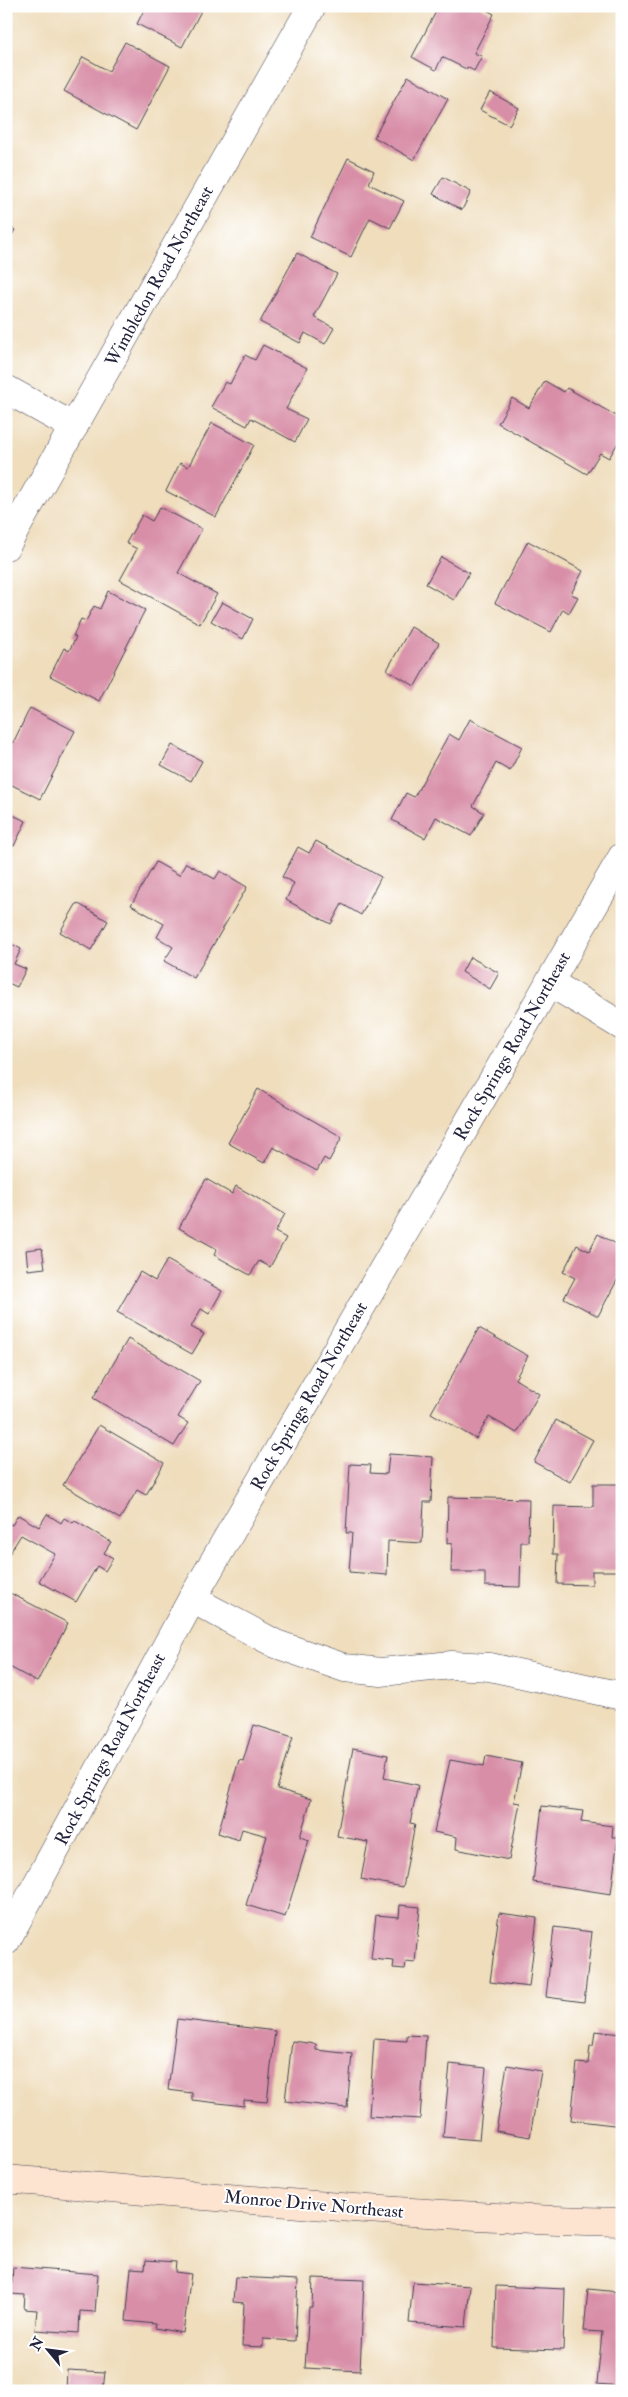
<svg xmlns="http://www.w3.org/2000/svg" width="628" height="2397" font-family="'IM FELL Double Pica',serif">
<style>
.building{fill:#d88ea7}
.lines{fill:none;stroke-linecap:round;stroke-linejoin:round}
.minor-casing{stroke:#413e4e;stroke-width:29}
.secondary-casing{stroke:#413e4e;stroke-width:29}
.minor{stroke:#fff;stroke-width:28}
.secondary{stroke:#fde4d1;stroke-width:28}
.labels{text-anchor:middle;stroke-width:4;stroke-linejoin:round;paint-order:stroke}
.street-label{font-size:18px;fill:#22223b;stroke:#fff}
</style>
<rect width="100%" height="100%" fill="#fff"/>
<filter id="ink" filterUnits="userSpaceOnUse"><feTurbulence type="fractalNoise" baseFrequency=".02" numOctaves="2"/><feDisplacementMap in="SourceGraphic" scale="10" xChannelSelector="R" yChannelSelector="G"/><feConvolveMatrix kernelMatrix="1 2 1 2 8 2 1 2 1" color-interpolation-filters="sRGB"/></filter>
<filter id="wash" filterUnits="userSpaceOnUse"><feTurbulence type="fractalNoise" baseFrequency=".0096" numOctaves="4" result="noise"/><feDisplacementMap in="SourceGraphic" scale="20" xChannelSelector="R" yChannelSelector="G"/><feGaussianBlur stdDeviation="1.12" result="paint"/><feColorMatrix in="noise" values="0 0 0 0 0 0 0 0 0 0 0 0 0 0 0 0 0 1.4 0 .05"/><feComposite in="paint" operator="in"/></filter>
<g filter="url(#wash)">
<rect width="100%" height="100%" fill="#efddbc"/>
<g id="blocks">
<g class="building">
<polygon points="146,6 200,6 198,10 201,11 182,47 137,24"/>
<polygon points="439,6 479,6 494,14 474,53 482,56 474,71 467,67 466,69 442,57 436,70 412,57"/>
<polygon points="125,42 170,66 136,130 64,91 83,57 109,71"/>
<polygon points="408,76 448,99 414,160 374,137"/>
<polygon points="490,92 519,108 509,125 480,110"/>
<polygon points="348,158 374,171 369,184 404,201 390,228 370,218 351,257 310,237"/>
<polygon points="443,177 471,192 462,210 433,194"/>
<polygon points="6,225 15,230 6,245"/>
<polygon points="297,253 337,274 314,317 334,328 325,344 305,333 300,343 260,322"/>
<polygon points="263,345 307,368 286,409 307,419 295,442 251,418 247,426 211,407 225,382 230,384 245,355 255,360"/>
<polygon points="545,381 564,392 567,388 622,419 622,436 609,458 600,453 587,474 498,423 512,398 529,408"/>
<polygon points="212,423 254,445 216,517 166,491 180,463 188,467"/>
<polygon points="160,507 202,529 178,573 217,594 200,624 120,580 137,549 126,543 142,515 152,521"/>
<polygon points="528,541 583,571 571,594 578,597 569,613 563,609 551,632 495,603"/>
<polygon points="441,557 469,573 454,600 426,584"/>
<polygon points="108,591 145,610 99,701 50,676 64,648 69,651 76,637 73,636 81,619 86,621 94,606 100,609"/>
<polygon points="222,602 253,619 243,639 211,621"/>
<polygon points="411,627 439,643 415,686 387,670"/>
<polygon points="30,708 75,731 40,799 6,782 6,740 13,743"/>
<polygon points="470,719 522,747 510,771 496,763 473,806 484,813 471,836 436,817 425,838 392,820 406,793 414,797 449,734 459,740"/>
<polygon points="172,745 202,761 191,781 161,765"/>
<polygon points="6,812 26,821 14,846 6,843"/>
<polygon points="316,841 381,877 361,915 342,904 331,924 286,900 294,883 282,877 298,847 309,853"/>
<polygon points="156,862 179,875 186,863 215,879 220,871 247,887 194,978 164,961 173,947 157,937 164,924 131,905"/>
<polygon points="77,903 108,921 91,950 60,932"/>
<polygon points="6,941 21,949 14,964 26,969 17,987 6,982"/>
<polygon points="470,957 499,973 490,989 462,972"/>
<polygon points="258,1089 342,1137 329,1161 324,1158 317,1171 273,1147 264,1163 228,1143"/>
<polygon points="206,1179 232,1194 236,1186 285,1214 275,1232 286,1238 270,1267 259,1261 250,1275 214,1255 217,1249 179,1228"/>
<polygon points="598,1234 622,1247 622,1271 598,1316 564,1298 575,1278 563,1272 577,1245 589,1251"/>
<polygon points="42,1248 45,1268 28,1270 26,1250"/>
<polygon points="167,1260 222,1291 209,1314 201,1309 191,1327 204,1334 192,1354 117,1312 140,1272 155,1281"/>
<polygon points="479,1328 528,1356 515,1379 539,1394 517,1433 489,1417 476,1439 431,1413"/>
<polygon points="128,1339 200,1381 178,1417 188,1423 174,1446 93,1398"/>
<polygon points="556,1420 593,1440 570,1482 534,1462"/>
<polygon points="99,1425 164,1463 146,1495 137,1490 120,1519 63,1485"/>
<polygon points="389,1454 433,1457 431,1502 424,1502 422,1543 388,1541 387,1575 349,1572 352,1533 346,1533 350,1464 371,1465 370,1473 387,1474"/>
<polygon points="593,1484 622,1484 622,1571 592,1571 592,1585 557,1584 558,1554 553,1554 554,1506 593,1507"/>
<polygon points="448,1497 529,1499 528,1542 521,1542 520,1587 485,1586 485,1572 451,1572 452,1543 447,1544"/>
<polygon points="47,1514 61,1523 64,1518 73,1523 75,1521 111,1542 104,1553 113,1558 105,1571 97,1566 76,1602 39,1581 55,1554 21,1535 6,1559 6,1522 12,1525 18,1515 39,1527"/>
<polygon points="6,1591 68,1623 37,1682 6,1665 6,1638 9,1633 6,1632"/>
<polygon points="254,1725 293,1737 277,1789 311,1799 300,1837 309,1840 285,1917 246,1905 267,1836 242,1829 239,1840 218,1833 239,1760 243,1761"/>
<polygon points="353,1748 388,1755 384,1778 418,1785 410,1823 415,1824 403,1887 361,1879 368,1842 337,1836"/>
<polygon points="486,1756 522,1763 514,1802 520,1803 509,1860 456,1849 457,1837 434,1832 450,1760 484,1766"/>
<polygon points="542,1806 583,1811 581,1822 613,1826 612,1837 618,1837 611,1894 533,1882"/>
<polygon points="400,1905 420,1907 415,1963 406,1962 405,1969 393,1968 394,1961 371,1959 376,1915 399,1917"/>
<polygon points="499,1913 537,1918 529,1987 490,1982"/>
<polygon points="554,1927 592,1932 584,2002 546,1997"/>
<polygon points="177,2019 275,2031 267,2102 244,2100 244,2106 192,2100 192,2093 168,2090"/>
<polygon points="595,2031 622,2034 622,2126 571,2120 577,2063 588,2064 590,2046 593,2046"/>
<polygon points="407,2035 426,2036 420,2119 369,2116 374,2039 407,2041"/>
<polygon points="292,2041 316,2044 316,2050 352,2054 347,2108 285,2101"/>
<polygon points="450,2064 486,2068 479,2140 443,2137"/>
<polygon points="507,2065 541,2071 530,2137 496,2131"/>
<polygon points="146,2260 176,2262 175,2272 191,2274 183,2333 155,2328 156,2324 126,2321 131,2268 145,2269"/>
<polygon points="13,2267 98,2274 95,2312 80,2311 79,2333 35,2330 37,2310 24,2309 25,2295 11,2294"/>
<polygon points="235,2277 298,2280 295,2341 263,2339 263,2347 242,2346 244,2303 233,2302"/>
<polygon points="313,2278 364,2280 360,2371 305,2368 309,2307 312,2307"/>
<polygon points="413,2282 470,2286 466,2327 409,2323"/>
<polygon points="496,2286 565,2289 563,2350 494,2348"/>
<polygon points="620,2287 622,2287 622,2386 597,2384 602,2332 584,2331 588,2289 619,2292"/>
<polygon points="67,2370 105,2372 103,2391 66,2391"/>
</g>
</g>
</g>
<g filter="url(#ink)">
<use href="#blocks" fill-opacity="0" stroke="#413e4e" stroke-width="1"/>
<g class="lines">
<g class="minor-casing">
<g id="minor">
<polyline points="6,389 74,427"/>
<polyline points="6,546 312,6"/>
<polyline points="549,982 622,1026"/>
<polyline points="192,1599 276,1644 345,1668 381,1672 452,1665 490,1667 622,1696"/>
<polyline points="6,1941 192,1599 622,857"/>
</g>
</g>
<g class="secondary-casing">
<path id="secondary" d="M6 2179C211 2196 416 2217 622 2222"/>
</g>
<use href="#minor" class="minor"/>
<use href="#secondary" class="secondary"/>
</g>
</g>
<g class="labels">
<g class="street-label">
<text transform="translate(159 276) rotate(-61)" y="6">Wimbledon Road Northeast</text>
<text transform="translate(512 1046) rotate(-60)" y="6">Rock Springs Road Northeast</text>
<text transform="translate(309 1396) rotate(-60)" y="6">Rock Springs Road Northeast</text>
<text transform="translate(110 1749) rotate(-62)" y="6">Rock Springs Road Northeast</text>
<text transform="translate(314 2204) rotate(5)" y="6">Monroe Drive Northeast</text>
</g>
</g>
<rect width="628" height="2397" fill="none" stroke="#fff" stroke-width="25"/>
<g transform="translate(48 2350) rotate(299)" stroke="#ffffff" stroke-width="4" paint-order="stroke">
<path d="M0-4L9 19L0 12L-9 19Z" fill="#22223b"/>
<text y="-8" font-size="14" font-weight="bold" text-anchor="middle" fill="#22223b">N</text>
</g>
</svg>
